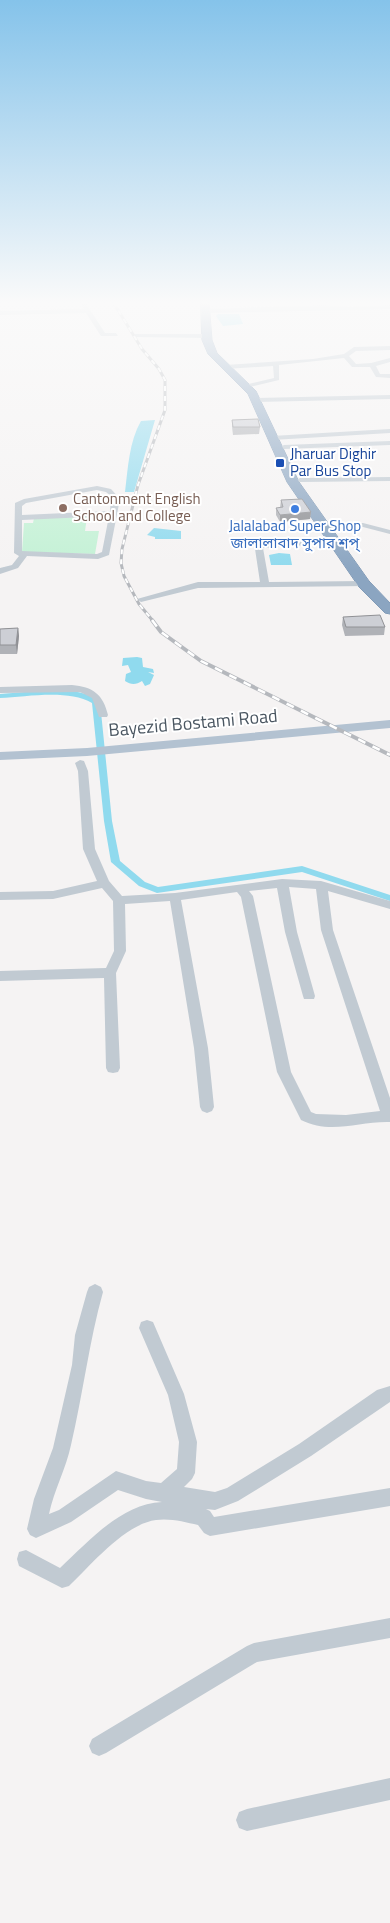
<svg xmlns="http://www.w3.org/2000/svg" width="390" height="1923" font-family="'Titillium Web','Noto Sans Bengali',sans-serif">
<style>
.green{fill:#c3f1d5}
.water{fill:#90daee}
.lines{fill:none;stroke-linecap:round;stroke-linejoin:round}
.canal{fill:#90daee;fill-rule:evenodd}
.highway-casing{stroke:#7690ad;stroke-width:1}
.minor{fill:#c1cad2;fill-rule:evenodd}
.major{fill:#b3c2d1;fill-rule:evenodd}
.highway{fill:#8ba5c1;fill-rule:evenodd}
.rail-far1-casing{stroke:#b5b8bd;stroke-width:3}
.rail-casing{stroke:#b5b8bd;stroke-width:4}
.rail-far1{stroke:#fff;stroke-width:2;stroke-dasharray:5;stroke-linecap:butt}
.rail{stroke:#fff;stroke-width:2.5;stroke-dasharray:8;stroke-linecap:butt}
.wall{fill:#b0b2b7}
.shaded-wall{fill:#909195}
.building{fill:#cdcfd5;stroke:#909195}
.transit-dot{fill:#1a4fb4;stroke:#fff;stroke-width:2}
.education-dot{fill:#8d6e63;stroke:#fff;stroke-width:2}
.shop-dot{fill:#3f7fe0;stroke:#fff;stroke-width:2}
.labels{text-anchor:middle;stroke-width:4;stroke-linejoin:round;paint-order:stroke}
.far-transit-label{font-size:15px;fill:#164399;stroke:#fff;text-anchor:start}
.far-education-label{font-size:15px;fill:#785e54;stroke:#fff;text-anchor:start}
.far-shop-label{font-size:15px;fill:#366cbe;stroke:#fff}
.street-label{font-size:18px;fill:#4a5661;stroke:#fff}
</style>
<rect width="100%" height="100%" fill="#f5f3f3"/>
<polygon class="green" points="87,517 85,531 99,531 95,554 22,552 24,523 33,523 34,518"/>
<g class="water">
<polygon points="218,314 239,314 243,324 223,326 216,316"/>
<path d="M155 420 134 492H125C128 468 129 442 141 421Z"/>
<polygon points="154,528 181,531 181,539 155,539 155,537 147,535"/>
<polygon points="279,553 290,554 292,565 271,565 269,555"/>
<path d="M137 657 142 658 143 667 153 669 154 673 148 672 154 675 150 684 145 686 142 681C136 685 131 685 125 681L126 674 131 672 128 665 122 666 123 658Z"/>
</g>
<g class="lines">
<path class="canal" d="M37 691C57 690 84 688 100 702L112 821 120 861 145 882 158 887 302 866 390 895V901L302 872 157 893 139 886 111 862 104 821 92 703C68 689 27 697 0 698V694Z"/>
<g class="highway-casing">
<polygon id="highway" points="201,302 209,302 212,340 217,353 256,391 299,482 369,581 390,603 390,614 385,613 359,587 287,482 248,394 208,354 202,340"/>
</g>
<g class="minor">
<polygon points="79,302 85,302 105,333 116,333 118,336 101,336 86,313 0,315 0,311 84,309"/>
<polygon points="323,305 349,307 390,305 390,309 209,313 206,311 209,309"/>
<polygon points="135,334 207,334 210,336 207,338 133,337"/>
<polygon points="390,346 390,350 356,351 349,356 356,364 371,363 390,358 390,362 376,366 380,374 390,374 390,378 376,377 370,367 352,367 344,358 279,365 279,380 246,388 243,386 244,385 274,378 273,366 225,369 222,367 225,365 313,359 344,354 354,347"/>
<polygon points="390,395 390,399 256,402 253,400 256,398"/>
<polygon points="390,429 390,433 272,440 268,438 272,436"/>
<polygon points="390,441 390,445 284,449 280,447 284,445"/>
<polygon points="390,477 390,481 300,482 296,480 300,478"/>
<path d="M97 486 111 489 120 499 109 555 98 559 27 556 18 568 0 574V568L12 565 19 556 14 553 15 503 24 499ZM97 490 106 492 111 496 110 511 22 515V506L26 503ZM109 516 102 552 97 554 22 551V520Z"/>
<polygon points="363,523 390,530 390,534 363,527 331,528 327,526 331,524"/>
<polygon points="332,539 335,539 335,543 263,548 269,582 364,581 368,584 367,586 198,588 141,602 137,599 198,582 260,582 255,549 257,544"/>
<path d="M72 685C93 687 103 694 108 715L107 717H99L92 698 80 692 0 693V687Z"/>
<path d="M80 760 84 761 88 771 95 849 109 881 122 896 175 893 282 879 321 881 390 901V909L328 891 333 930 390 1098V1122C359 1121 331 1135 301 1120L277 1072 241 897 237 892 181 900 208 1048 214 1107 212 1111 207 1113 202 1111 200 1107 194 1048 170 901 125 904 126 951 116 973 120 1068 118 1072 113 1073 108 1072 106 1068 104 978 0 981V971L106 968 114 951 113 901 102 888 53 899 0 900V892L53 891 97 881 83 849 78 771 75 763ZM289 887 316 889 321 930 380 1111 346 1115 316 1114 311 1112 291 1072 253 896 249 891 277 888 285 932 303 996 304 999H314L315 996 297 932Z"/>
<path d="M95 1284 101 1287 103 1292C89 1342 83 1394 71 1445 66 1469 54 1490 49 1514L59 1510 116 1471 146 1481 161 1483 177 1469 179 1442 168 1395 139 1328 141 1322 147 1320 153 1322 184 1394 197 1442 195 1473 192 1479 184 1487 215 1492 227 1488 299 1444 377 1390 390 1386V1402L311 1456 238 1501 215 1510 206 1509 210 1511 214 1517 390 1488V1506L210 1536 204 1533 198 1525C185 1522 170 1518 156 1520 125 1524 91 1565 69 1586L62 1588 19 1566 17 1559 19 1552 26 1550 60 1568C89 1541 121 1504 162 1502L146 1499 118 1490 71 1522 36 1538 30 1535 27 1529 34 1499 53 1448 72 1365 75 1335 87 1292 89 1287Z"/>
<polygon points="390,1618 390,1638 257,1662 106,1753 99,1756 92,1753 89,1746 92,1739 247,1646 254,1643"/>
<polygon points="390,1778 390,1800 247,1831 239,1828 236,1820 239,1812 247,1809"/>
</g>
<polygon class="major" points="390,720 390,728 87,756 0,760 0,752 87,748"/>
<use href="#highway" class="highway"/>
<g class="rail-far1-casing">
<polyline id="rail-far1" points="113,302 142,349 159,369 165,380 165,410 138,485 122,549 121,563 124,576 139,604 153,621"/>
</g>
<g class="rail-casing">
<polyline id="rail" points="152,620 161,632 201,661 390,755"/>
</g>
<use href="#rail-far1" class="rail-far1"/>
<use href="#rail" class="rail"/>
</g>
<g class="wall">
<polygon points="232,420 260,427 259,434 233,435 232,427"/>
<polygon points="281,500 311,512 310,519 280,522 276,515 276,508 280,508"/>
<polygon points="343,617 385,627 384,635 345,636 342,625"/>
<polygon points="18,628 19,636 17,654 0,654 0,629"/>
</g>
<g class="shaded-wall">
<polygon points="311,512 310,519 280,522 280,515"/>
<polygon points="18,628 19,636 17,654 16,645"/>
</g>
<g class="building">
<polygon points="258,419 260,427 233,427 232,420"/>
<polygon points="302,499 311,512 280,515 276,508 283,507 281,500"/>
<polygon points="380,615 385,627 346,627 343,617"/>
<polygon points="18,628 16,645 0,645 0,629"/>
</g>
<linearGradient id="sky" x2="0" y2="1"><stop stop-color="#85c3ea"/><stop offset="0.53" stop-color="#fafafa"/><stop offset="1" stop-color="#fafafa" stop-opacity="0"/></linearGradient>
<rect width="390" height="571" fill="url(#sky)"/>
<rect class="transit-dot" x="275" y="458" width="10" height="10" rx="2.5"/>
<circle class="education-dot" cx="63" cy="508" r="5"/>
<circle class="shop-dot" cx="295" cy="509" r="5"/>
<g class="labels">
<g class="far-transit-label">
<text x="290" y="459">Jharuar Dighir<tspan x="290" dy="17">Par Bus Stop</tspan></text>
</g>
<g class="far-education-label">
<text x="73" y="504">Cantonment English<tspan x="73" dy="17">School and College</tspan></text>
</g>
<g class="far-shop-label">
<text x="295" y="531">Jalalabad Super Shop<tspan x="295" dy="17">জালালাবাদ সুপার শপ্</tspan></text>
</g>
<g class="street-label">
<text transform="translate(193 723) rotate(-5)" y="6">Bayezid Bostami Road</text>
</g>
</g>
</svg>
